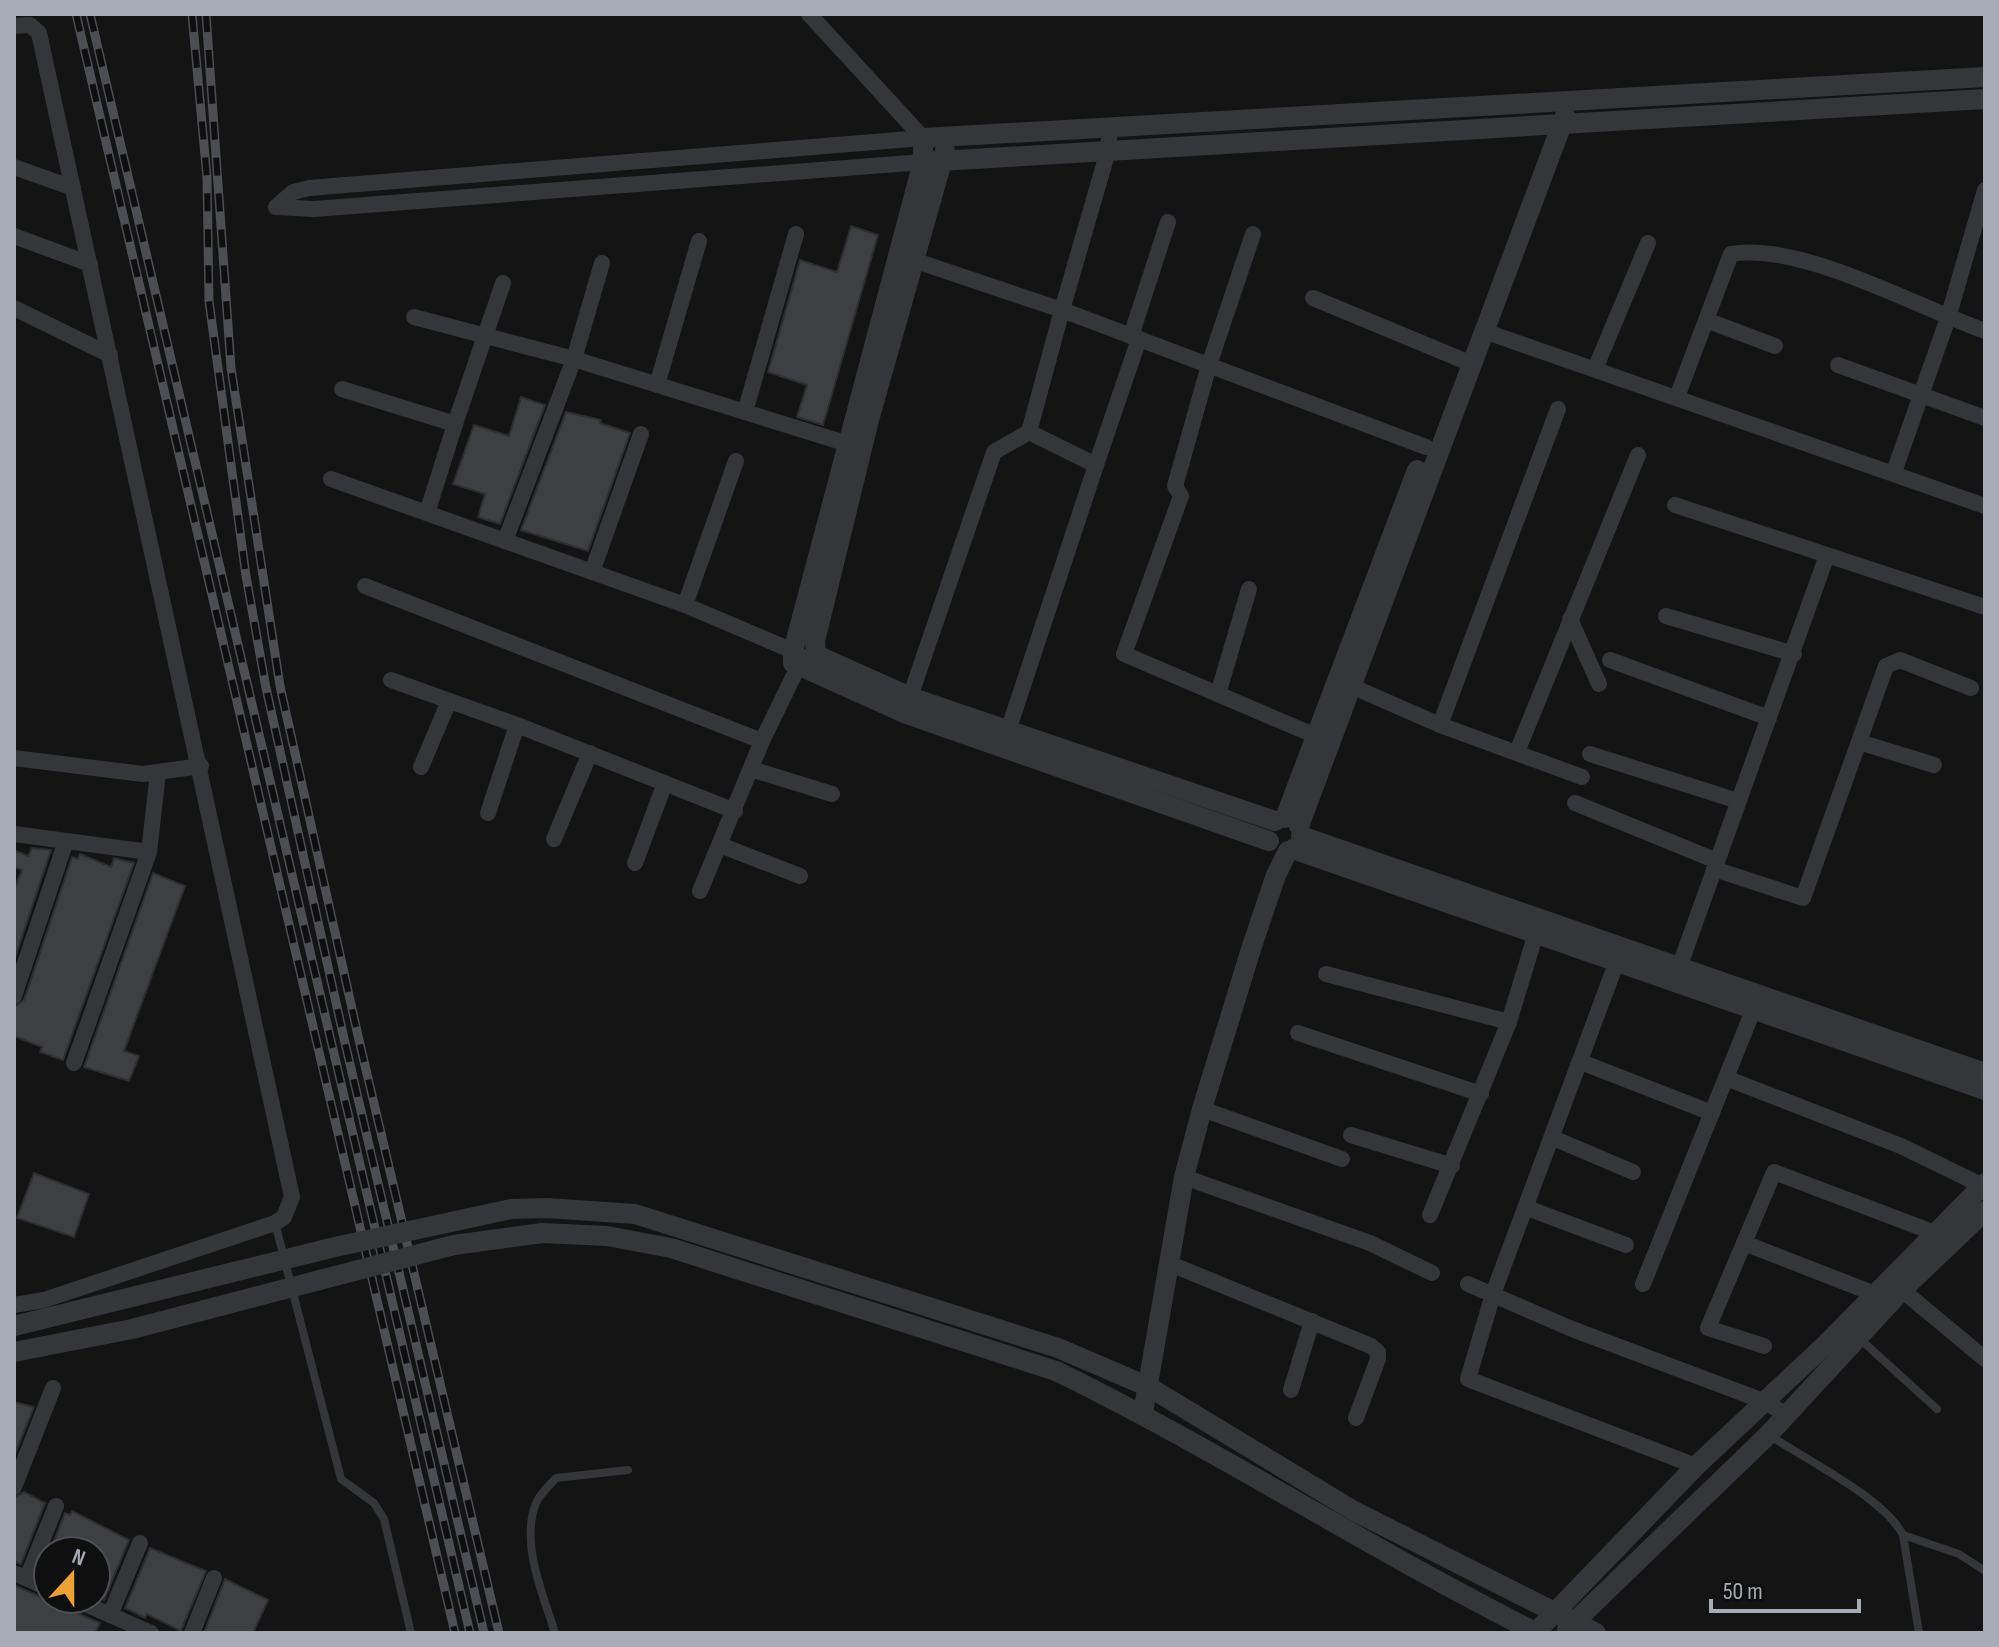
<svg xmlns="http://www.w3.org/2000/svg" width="1999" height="1647" font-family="'Sofia Sans Condensed',sans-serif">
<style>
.building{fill:#3e3f42;stroke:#2e2e31;stroke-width:2}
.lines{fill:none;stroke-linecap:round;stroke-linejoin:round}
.service{stroke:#35363a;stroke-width:8}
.minor{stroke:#35363a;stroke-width:16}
.tertiary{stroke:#35363a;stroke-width:20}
.rail-casing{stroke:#4c4e53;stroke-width:9}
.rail{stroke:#0f0f10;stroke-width:6;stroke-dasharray:18;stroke-linecap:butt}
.tertiary-bridge{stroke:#35363a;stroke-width:20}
</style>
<rect width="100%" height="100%" fill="#141415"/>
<g class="building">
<polygon points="851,226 878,235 823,425 797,417 807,385 768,372 800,260 837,272"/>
<polygon points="521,397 545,405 500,524 478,517 485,494 453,484 474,425 509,436"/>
<polygon points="566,412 601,420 600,423 630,433 588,551 521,530"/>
<polygon points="32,848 51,850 14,961 14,889 22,870 14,867 14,850 28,856"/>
<polygon points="80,854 111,867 114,858 134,863 63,1060 40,1052 42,1047 14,1036 14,1007 24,1000 72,857 78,859"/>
<polygon points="153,873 185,886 124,1051 139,1056 129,1081 84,1067"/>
<polygon points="34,1173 89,1194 74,1237 17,1218"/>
<polygon points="14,1402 34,1407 15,1454 14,1454"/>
<polygon points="24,1492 45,1503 21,1564 14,1562 14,1498"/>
<polygon points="72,1511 129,1540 104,1600 96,1597 96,1551 50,1551 65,1513 70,1515"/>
<polygon points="150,1548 206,1571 181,1631 147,1614 145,1618 125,1608"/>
<polygon points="225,1579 268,1600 253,1633 204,1633"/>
<polygon points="14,1585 100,1623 95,1633 14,1633"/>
</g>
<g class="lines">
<g class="service">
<polyline points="275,1223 341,1479 374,1503 384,1519 411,1633"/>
<polyline points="1860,1339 1937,1409"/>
<path d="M1769 1435C1805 1459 1884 1498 1903 1535L1919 1633"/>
<polyline points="1903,1535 1959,1554 1985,1571"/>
<path d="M555 1633C543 1594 520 1543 536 1503 540 1494 549 1486 556 1478L628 1470"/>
</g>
<g class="minor">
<polyline points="809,14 923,138"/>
<polyline points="14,26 30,25 39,33 292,1197 284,1217 275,1223 44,1300 14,1305"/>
<polyline points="14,167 73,188"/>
<polyline points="276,207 293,192 309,188 923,138"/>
<polyline points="276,207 314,209 923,162"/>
<polyline points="1253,234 1209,365 1175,486 1181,496 1124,654 1316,736"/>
<polyline points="14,236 90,264"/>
<polyline points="913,260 1062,310 1108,151 1110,126"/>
<polyline points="1313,298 1472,364"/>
<polyline points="14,308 110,355"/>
<polyline points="414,317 574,359 858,447"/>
<polyline points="1706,320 1775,346"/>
<polyline points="1484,331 1985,506"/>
<polyline points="1131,336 1168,222"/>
<polyline points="1838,365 1985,418"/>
<polyline points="1595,369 1648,243"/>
<polyline points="657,385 699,241"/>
<polyline points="342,389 455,424 427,513"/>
<path d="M1677 397 1731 254C1802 242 1916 307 1985 331"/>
<polyline points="745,412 796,234"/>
<polyline points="455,424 503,283"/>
<polyline points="1096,465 1139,339"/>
<polyline points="1894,472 1948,318 1985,190"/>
<polyline points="331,479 685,605 793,651"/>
<polyline points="1675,505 1985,607"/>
<polyline points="505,541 574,359 602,263"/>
<polyline points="592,572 641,434"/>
<polyline points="365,586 762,741 798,667 807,657"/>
<polyline points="685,605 736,461"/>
<polyline points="1666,616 1794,654"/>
<polyline points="1570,619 1599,684"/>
<polyline points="1610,660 1769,718"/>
<polyline points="391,680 517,725 735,811"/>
<polyline points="1351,686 1440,725 1582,777"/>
<polyline points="1218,694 1249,589"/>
<polyline points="910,697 994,452 1029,432"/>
<polyline points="1440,725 1558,409"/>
<polyline points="1008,731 1096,465 1029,432 1062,310 1426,447"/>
<polyline points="1859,742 1934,765"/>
<polyline points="1517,752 1638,455"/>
<polyline points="1590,754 1738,801"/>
<polyline points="14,758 143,774 201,766"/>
<polyline points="421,767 449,701"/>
<polyline points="751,769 832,794"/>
<polyline points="1575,803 1717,861"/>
<polyline points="488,813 517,725"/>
<polyline points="14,834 149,852"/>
<polyline points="554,839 590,753"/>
<polyline points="720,845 800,876"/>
<polyline points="635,863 665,783"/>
<polyline points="1714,869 1803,898 1886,666 1900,660 1971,688"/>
<polyline points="700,891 762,741"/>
<polyline points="1617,961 1493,1294 1468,1379 1696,1466"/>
<polyline points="1326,974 1509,1022"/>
<polyline points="1676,976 1826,558"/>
<polyline points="14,996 66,841"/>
<polyline points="1298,1033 1481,1094"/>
<polyline points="1581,1062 1712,1113"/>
<polyline points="74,1063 149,852 158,773"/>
<polyline points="1726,1078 1901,1146 1983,1186"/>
<polyline points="1202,1109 1342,1159"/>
<polyline points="1351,1135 1452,1166"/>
<polyline points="1553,1138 1633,1172"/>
<polyline points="1184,1177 1370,1243 1432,1273"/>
<polyline points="1527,1208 1626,1245"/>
<polyline points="1430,1215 1509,1022 1536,933"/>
<polyline points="1744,1243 1875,1294"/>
<polyline points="1168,1263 1371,1346 1378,1352 1378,1359 1356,1418"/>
<polyline points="1468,1284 1572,1329 1766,1402 1786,1415"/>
<polyline points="1643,1284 1754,1008"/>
<polyline points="1902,1290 1985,1359"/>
<polyline points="1764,1346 1708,1328 1774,1172 1935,1233"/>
<polyline points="1291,1390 1312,1321"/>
<polyline points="14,1487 53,1388"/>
<polyline points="14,1573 48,1588"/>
<polyline points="27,1578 56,1506"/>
<polyline points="74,1599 151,1633"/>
<polyline points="110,1615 140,1543"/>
<polyline points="192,1633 214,1578"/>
</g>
<g class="tertiary">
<polyline points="945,151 869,420 815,641 816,655 910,697 1275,821"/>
<polyline points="923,162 1985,99"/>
<polyline points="1285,818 1417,470"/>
<polyline points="1299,826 1565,116"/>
<polyline points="1301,836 1985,1073"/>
<polyline points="1269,841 904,713 793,663 793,651 923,162 923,138 1985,77"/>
<polyline points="1293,849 1985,1090"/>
<polyline points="1058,1348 1149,1387 1354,1511 1596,1633"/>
<path d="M1056 1371C1220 1451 1373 1551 1537 1633"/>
<polyline points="1143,1413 1184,1177 1202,1109 1251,949 1276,875 1288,851"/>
<polyline points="1567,1629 1768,1435 1902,1290 1985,1211"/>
<polyline points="1535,1633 1696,1466 1825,1345 1985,1183"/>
</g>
<g class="rail-casing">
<g id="rail">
<polyline points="76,14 455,1633"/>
<polyline points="90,14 470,1633"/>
<polyline points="192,14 207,178 209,301 246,576 266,688 345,1043 484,1633"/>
<polyline points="206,14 231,368 280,686 359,1040 499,1633"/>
</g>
</g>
<use href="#rail" class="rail"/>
<g class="tertiary-bridge">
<polyline points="14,1326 335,1247 511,1209 547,1208 635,1214 1058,1348"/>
<polyline points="14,1352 132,1329 454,1245 542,1233 607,1236 671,1248 1056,1371"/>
</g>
</g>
<rect width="1999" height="1647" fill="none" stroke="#a6acb5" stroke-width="32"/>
<g transform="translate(72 1575) rotate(21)"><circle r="38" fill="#0f0f10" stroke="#4b4e52" stroke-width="2"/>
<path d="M0-6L14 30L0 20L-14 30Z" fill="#eba136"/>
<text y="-12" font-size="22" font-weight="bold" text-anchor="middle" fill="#a6acb5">N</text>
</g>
<path d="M1711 1599v12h148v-12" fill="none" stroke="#a6acb5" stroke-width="4"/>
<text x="1723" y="1599" font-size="24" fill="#a6acb5" stroke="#0f0f10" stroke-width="6" paint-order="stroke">50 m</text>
</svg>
